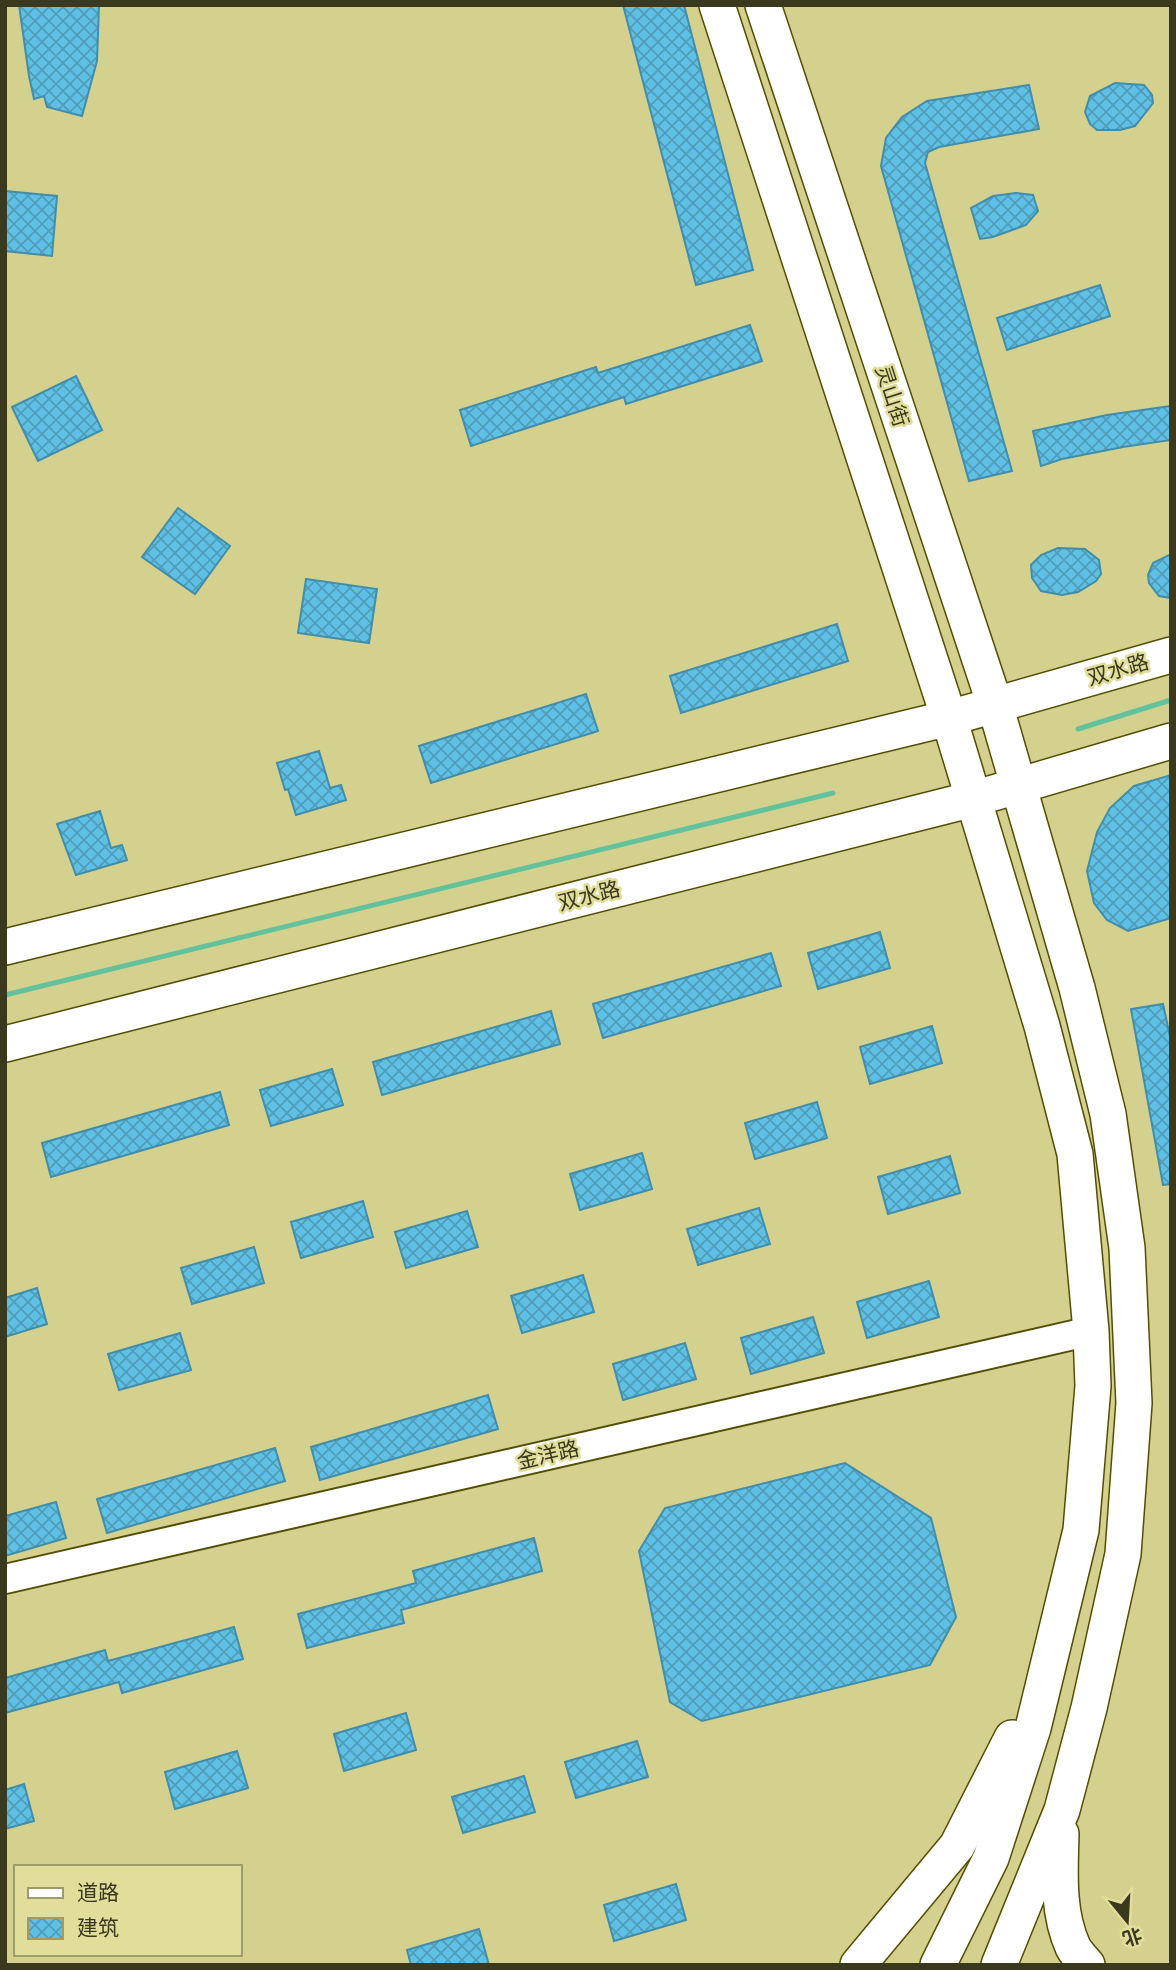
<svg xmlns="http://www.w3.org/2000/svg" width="1176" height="1970" font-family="Montserrat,'Noto Sans SC',sans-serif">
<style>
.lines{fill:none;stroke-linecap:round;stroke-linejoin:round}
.stream{stroke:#63c19c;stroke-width:5}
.building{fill:url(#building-cross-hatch);stroke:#428daa;stroke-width:2}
.minor-casing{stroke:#524e04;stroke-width:32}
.major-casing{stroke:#524e04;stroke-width:38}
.minor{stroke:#fff;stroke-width:28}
.major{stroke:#fff;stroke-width:35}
.labels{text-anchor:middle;stroke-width:5;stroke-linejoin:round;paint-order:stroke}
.street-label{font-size:21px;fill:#3a381d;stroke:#e1de9b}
</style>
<defs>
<pattern id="building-cross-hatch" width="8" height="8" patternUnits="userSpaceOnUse" patternTransform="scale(1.75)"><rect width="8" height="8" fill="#5fc0e5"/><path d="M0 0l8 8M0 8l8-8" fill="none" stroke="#4f9db9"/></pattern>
</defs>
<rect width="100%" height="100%" fill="#d4d18e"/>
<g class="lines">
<g class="stream">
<polyline points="1078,729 1171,700"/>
<polyline points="5,995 833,793"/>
</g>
</g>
<g class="building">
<polygon points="19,5 99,5 97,61 82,116 47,107 44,96 34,99 29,76"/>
<polygon points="623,5 684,5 753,270 696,285"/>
<polygon points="1115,83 1144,85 1152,95 1153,103 1135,126 1120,130 1097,130 1090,124 1085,112 1090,96"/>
<polygon points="1029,85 1039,129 939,147 928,152 925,163 1012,471 969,481 881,166 886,138 902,117 927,101"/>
<polygon points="5,191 57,196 52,256 5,251"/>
<polygon points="1016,193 1033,195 1038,211 1026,225 993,237 980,239 971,208 993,196"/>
<polygon points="1100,285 1110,316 1007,350 997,318"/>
<polygon points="750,325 762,361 626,404 624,397 471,446 460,410 596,367 598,373"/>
<polygon points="76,376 102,430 38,461 12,407"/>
<polygon points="1171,406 1171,440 1123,447 1062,459 1041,466 1033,431 1107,415"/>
<polygon points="178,508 230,546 195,594 142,557"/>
<polygon points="1058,548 1085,549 1099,560 1101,574 1096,581 1078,592 1062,595 1041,591 1032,578 1031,565 1041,555"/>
<polygon points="1171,554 1171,598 1159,596 1149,583 1148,575 1153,563"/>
<polygon points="306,579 377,589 369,643 298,633"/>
<polygon points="837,624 848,661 681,713 670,676"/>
<polygon points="586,694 598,731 431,783 419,746"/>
<polygon points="319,751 330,788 341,785 346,800 296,815 288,789 285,790 277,763"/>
<polygon points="1171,775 1171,918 1128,931 1107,920 1094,903 1087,871 1097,832 1110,808 1134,786"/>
<polygon points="100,811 111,848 122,845 127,860 76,875 57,824"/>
<polygon points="880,932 890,968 818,989 808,953"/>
<polygon points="771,953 781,986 603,1038 593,1004"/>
<polygon points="1163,1004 1171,1041 1171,1184 1163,1185 1131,1009"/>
<polygon points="551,1011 560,1044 382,1095 373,1062"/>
<polygon points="932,1026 942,1063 870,1084 860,1047"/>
<polygon points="332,1069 343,1105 271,1126 260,1090"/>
<polygon points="220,1092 229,1125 51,1177 42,1143"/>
<polygon points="817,1102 827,1138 755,1159 745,1123"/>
<polygon points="642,1153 652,1189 580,1210 570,1174"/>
<polygon points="950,1156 960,1193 888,1214 878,1177"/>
<polygon points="363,1201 373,1237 301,1258 291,1222"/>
<polygon points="759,1208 770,1244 698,1265 687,1229"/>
<polygon points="467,1211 478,1247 406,1268 395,1232"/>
<polygon points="254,1247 264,1283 192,1304 181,1268"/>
<polygon points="583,1275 594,1312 522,1333 511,1296"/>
<polygon points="929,1281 939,1317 867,1338 857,1302"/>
<polygon points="37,1288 47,1324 5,1337 5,1298"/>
<polygon points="813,1317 824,1353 751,1374 741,1338"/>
<polygon points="180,1333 191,1370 119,1390 108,1354"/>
<polygon points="685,1343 696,1379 623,1400 613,1364"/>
<polygon points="488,1395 498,1429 320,1480 311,1447"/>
<polygon points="275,1448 285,1481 107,1533 97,1499"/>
<polygon points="845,1463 931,1518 956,1617 930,1665 702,1721 670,1702 639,1551 665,1508"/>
<polygon points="56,1502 66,1538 5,1556 5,1516"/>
<polygon points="534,1538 542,1571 401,1610 404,1623 307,1648 298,1614 416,1583 413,1571"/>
<polygon points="234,1627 243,1659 122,1693 119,1682 5,1713 5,1678 105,1650 108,1661"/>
<polygon points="406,1713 416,1750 344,1771 334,1734"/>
<polygon points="637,1741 648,1777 576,1798 565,1762"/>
<polygon points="237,1751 248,1788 175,1809 165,1772"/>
<polygon points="524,1776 535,1812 463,1833 452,1797"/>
<polygon points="24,1784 34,1821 5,1829 5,1790"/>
<polygon points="676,1884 686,1920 614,1941 604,1905"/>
<polygon points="479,1929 489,1965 411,1965 407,1950"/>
</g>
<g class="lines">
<g class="minor-casing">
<polyline id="minor" points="5,1579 1091,1331"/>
</g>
<g class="major-casing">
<g id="major">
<polyline points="717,5 949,718 1042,1026 1075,1154 1091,1331 1093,1386 1081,1530 1033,1728 991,1858 938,1965"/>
<polyline points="763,5 995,705 1077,988 1108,1114 1127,1248 1134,1403 1123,1554 1089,1708 1062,1810 999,1965"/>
<polyline points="5,947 949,718 1171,655"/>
<polyline points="5,1044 973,799 1171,741"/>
<path d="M1061 1834C1060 1871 1057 1912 1073 1947 1076 1953 1082 1959 1087 1965"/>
<polyline points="858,1965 957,1846 1012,1738"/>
</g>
</g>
<use href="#minor" class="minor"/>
<use href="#major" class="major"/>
</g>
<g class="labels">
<g class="street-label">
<text transform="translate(892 396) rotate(72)" y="7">灵山街</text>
<text transform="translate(1118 670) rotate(-16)" y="7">双水路</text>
<text transform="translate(589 896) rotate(-14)" y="7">双水路</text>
<text transform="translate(548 1455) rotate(-13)" y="7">金洋路</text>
</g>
</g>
<rect width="1176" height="1970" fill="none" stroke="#3a381d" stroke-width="14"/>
<rect x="14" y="1865" width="228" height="91" fill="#e1de9b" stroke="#9e9c69" stroke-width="2"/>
<rect x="28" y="1888" width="35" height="10" fill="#ffffff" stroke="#9e9c69" stroke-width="2"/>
<text x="77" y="1900" font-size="21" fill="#3a381d">道路</text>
<rect x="28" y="1918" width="35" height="21" fill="url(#building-cross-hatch)" stroke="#9e9c69" stroke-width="2"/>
<text x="77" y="1935" font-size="21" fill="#3a381d">建筑</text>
<g transform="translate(1127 1921) rotate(162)" stroke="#e1de9b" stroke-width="5" paint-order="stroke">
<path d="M0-5L12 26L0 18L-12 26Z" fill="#3a381d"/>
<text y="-10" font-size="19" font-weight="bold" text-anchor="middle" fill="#3a381d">北</text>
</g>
</svg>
